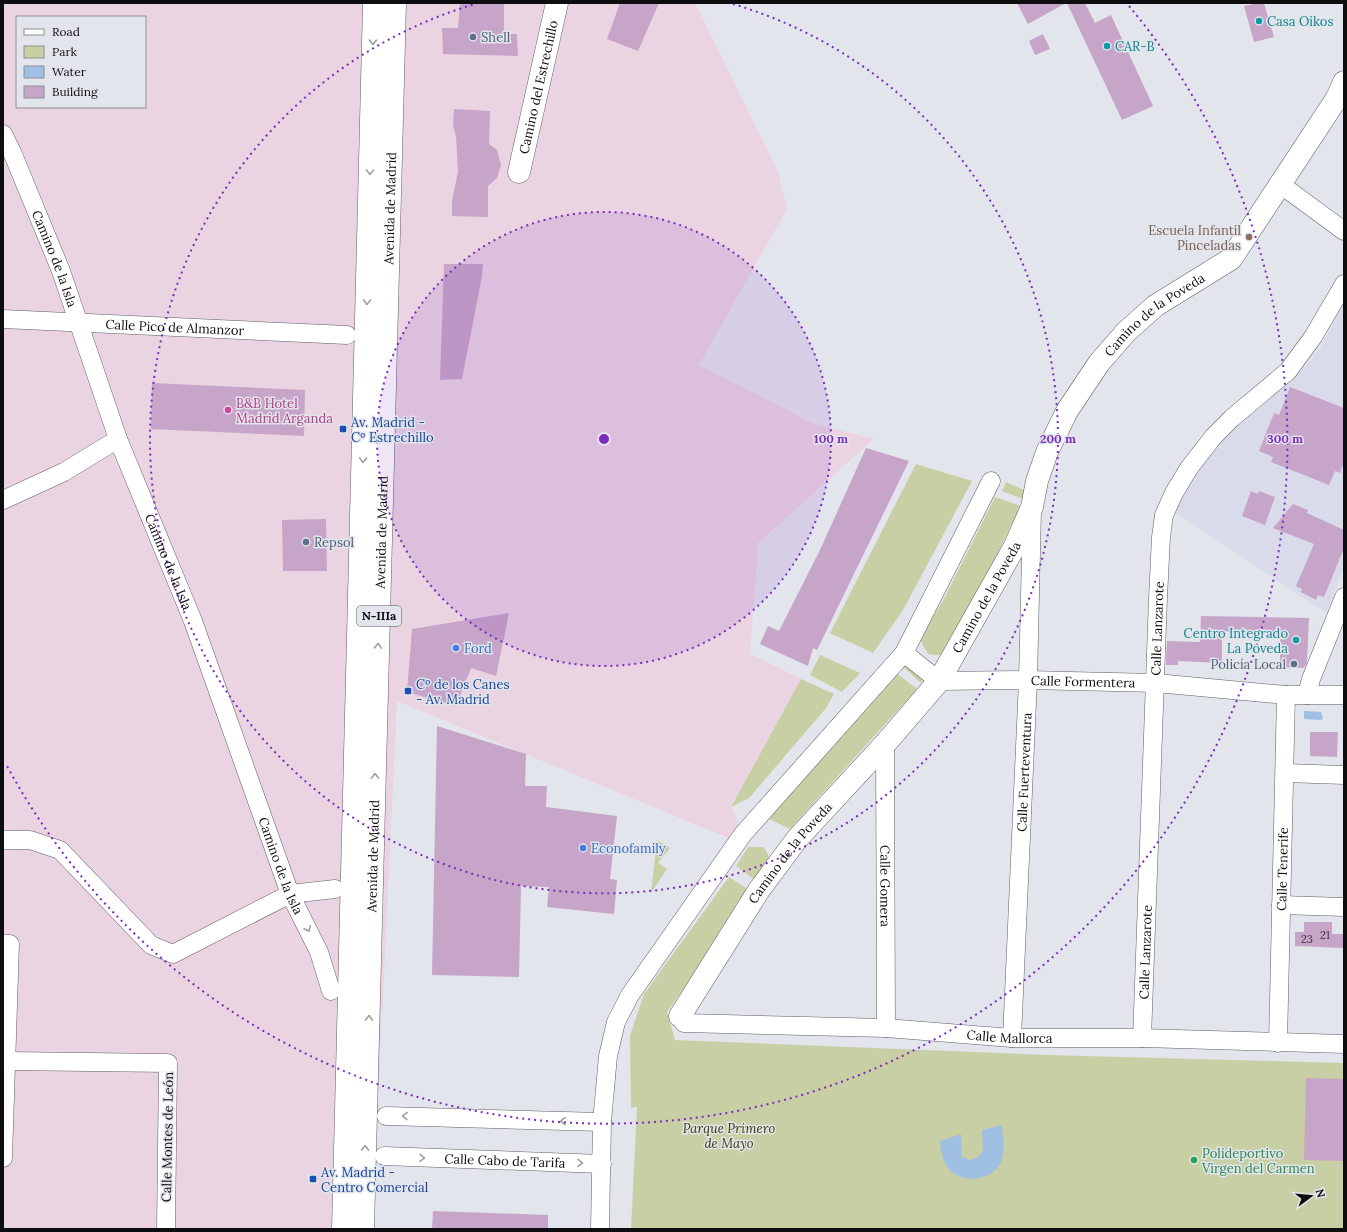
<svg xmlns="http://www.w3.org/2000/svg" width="1347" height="1232" font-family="Lora,serif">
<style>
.built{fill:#d9dbea}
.industrial{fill:#ead4e1;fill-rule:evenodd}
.green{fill:#c9cfa4}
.water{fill:#9fc0e3}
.building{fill:#c6a5c8}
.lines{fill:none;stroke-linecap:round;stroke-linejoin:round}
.minor-casing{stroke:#5d5e64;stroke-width:19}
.major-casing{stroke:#5d5e64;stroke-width:23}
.highway-casing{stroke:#5d5e64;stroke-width:23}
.minor{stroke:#fff;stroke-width:18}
.major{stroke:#fff;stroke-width:22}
.highway{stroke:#fff;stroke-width:22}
.oneway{stroke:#9f9f9f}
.ring{fill:none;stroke:#7b2cbf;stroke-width:2;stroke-dasharray:2 4}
.culture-dot{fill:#0f9aa8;stroke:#e3e5ec;stroke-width:1.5}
.service-dot{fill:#5c6f8a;stroke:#e3e5ec;stroke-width:1.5}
.education-dot{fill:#8d6e63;stroke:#e3e5ec;stroke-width:1.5}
.hotel-dot{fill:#d1479c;stroke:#e3e5ec;stroke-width:1.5}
.transit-dot{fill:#1a4fb4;stroke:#e3e5ec;stroke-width:1.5}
.shop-dot{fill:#3f7fe0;stroke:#e3e5ec;stroke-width:1.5}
.leisure-dot{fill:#2e9e5b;stroke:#e3e5ec;stroke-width:1.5}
.labels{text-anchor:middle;stroke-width:3;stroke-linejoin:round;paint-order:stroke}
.number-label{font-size:11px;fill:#3c343e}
.shield{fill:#e3e5ec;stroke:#4e4e52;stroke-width:1}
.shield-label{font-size:12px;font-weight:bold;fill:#0e0e10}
.culture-label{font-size:13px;fill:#0d838f;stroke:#e3e5ec;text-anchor:start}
.service-label{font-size:13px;fill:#4e5e75;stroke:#e3e5ec;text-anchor:start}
.street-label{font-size:13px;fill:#0e0e10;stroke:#e3e5ec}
.education-label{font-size:13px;fill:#785e54;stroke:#e3e5ec;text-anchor:end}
.hotel-label{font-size:13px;fill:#b23c85;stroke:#e3e5ec;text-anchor:start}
.transit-label{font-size:13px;fill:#164399;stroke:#e3e5ec;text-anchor:start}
.shop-label{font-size:13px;fill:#366cbe;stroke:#e3e5ec;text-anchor:start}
.park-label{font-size:13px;font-style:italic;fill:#363a02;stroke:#e3e5ec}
.leisure-label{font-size:13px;fill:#27864d;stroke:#e3e5ec;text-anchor:start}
.centre{fill:#7b2cbf;stroke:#e3e5ec;stroke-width:2}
.ring-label{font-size:12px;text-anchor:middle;font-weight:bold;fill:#7b2cbf;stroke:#e3e5ec;stroke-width:3;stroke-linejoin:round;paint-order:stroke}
</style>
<rect width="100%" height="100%" fill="#e3e5ec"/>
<polygon class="built" points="1344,301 1344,567 1326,613 1175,512 1191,479 1212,451 1242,418 1293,378 1309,362 1324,342"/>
<path class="industrial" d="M3 3H695L778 171 787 209 699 365 812 423 874 439 758 543 750 654 801 679 731 806 743 834 738 842 397 701 372 1229H3ZM17 17H145V107H17Z"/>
<g class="green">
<polygon points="916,464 972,481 903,610 873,653 830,633"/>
<polygon points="1006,482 1026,491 1023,499 1002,491"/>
<polygon points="995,497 1021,506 966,617 942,655 933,655 928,654 920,639 945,597"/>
<polygon points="820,655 860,673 842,692 810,675"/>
<polygon points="909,662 925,676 921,683 900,664"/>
<polygon points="895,672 917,689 790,829 769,819"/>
<polygon points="801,679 834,694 826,708 749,798 731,807"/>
<polygon points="657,840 670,848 658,863 667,869 651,893"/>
<path d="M748 847H763C775 860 766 869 758 882L736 866Z"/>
<polygon points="729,877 752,892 667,1012 675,1040 1047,1055 1344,1063 1344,1229 631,1229 637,1107 631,1108 630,1036 644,994"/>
</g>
<g class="water">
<polygon points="1304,711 1321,712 1323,718 1321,720 1304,719"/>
<path d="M1002 1125C1003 1137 1006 1153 1000 1164 990 1182 959 1184 947 1167 942 1159 941 1150 940 1141L961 1134 962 1157 970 1160 978 1157 983 1151 982 1130Z"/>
</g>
<g class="building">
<polygon points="460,3 504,3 504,34 517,34 518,56 443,54 442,28 458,28"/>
<polygon points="620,3 659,3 638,51 607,39"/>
<polygon points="1017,3 1066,3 1028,24"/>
<polygon points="1067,3 1085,3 1095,23 1111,15 1153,106 1122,120"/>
<polygon points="1258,3 1264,3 1274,37 1254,42 1244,6"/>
<polygon points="1043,34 1050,49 1035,55 1029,41"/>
<polygon points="454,109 490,111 489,144 497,150 501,165 497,178 488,186 488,217 452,216 452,200 458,172 456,136 453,125"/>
<polygon points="444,264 483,264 482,276 462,379 440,380"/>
<polygon points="152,383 305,390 304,436 151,429"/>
<polygon points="1290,387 1344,408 1344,462 1340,473 1335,471 1329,485 1271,462 1273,457 1259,451 1274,413 1279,415"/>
<polygon points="866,448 909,461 817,650 813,648 808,666 760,644 768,626 779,631 820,550"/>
<polygon points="1251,491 1258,494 1259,491 1275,497 1265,525 1242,516"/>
<polygon points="1293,504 1308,510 1307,513 1344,530 1344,548 1324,597 1318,595 1316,600 1301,592 1302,589 1296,586 1314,544 1273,528"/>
<polygon points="326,519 327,571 283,571 282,520"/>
<polygon points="509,613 496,676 471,668 456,706 407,692 412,629"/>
<polygon points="1201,616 1309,618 1307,662 1304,668 1280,667 1280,635 1222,631 1222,663 1178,661 1178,665 1166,665 1167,641 1200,642"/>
<polygon points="437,726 526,754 525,786 547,786 546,807 617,816 610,879 617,880 614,914 547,907 549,887 521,886 519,977 432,975"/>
<polygon points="1310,732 1338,732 1337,757 1310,756"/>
<polygon points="1304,922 1332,922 1332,934 1344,934 1344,948 1295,946 1295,932 1304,932"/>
<polygon points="1306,1078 1344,1079 1344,1161 1304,1160"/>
<polygon points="433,1211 548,1215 548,1229 432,1229"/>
</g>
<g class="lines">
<g class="minor-casing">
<g id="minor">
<path id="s1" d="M3 134 12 152 61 271 118 439 193 621 290 894 319 952 331 991"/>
<polyline points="1280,184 1344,231"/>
<path id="s2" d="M3 319 347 335"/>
<polyline points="3,500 64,472 118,439"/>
<path id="s3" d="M904 653 939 681 1028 680 1156 683 1286 695H1344"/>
<polyline points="1307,695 1311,679 1344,597"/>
<path id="s4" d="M885 744 886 1028"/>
<polyline points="1285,773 1344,775"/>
<polyline points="3,840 30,840 60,850 151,945 173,954 290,894 335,889"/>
<polyline points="1281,905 1344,907"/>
<polyline points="3,944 10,944 3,1158"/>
<path id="s5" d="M680 1016 684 1023 886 1028 1012 1038H1142L1344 1044"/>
<path id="s6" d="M1012 1038 1028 680 1032 511"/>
<path id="s7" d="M1142 1038 1158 598 1161 537 1164 515 1174 493 1189 468 1214 436 1232 418 1288 371 1313 337 1344 284"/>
<path id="s8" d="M1278 1043 1286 695"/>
<polyline points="6,1061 168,1063 166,1229"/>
<polyline points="386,1116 602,1122"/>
<path id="s9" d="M384 1156 602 1164"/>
<polyline points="600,1229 602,1122 608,1056 616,1022 630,995 743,834 904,653 991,481"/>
</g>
</g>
<g class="major-casing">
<g id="major">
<path id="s10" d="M519 172 557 3"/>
<path id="s11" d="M680 1016 759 890 797 839 885 744 939 681 1015 546 1032 507 1037 481 1047 452 1067 411 1099 363 1126 332 1155 306 1231 259 1337 98 1344 82"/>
</g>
</g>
<g class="highway-casing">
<g id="highway">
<polyline points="343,1229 374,3"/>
<path id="s12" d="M363 1229 395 3"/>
</g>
</g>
<use href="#minor" class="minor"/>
<use href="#major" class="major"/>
<use href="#highway" class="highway"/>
</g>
<defs><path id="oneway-chevron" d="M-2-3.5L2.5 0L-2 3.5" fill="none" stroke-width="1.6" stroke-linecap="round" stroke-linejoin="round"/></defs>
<g class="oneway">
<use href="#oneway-chevron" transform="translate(373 42) rotate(91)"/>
<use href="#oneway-chevron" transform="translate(370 172) rotate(91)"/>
<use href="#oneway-chevron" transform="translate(367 302) rotate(91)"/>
<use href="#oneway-chevron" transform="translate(363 460) rotate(92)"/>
<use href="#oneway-chevron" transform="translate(378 646) rotate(-88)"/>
<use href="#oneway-chevron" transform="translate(375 776) rotate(-89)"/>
<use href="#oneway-chevron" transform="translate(308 929) rotate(63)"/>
<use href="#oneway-chevron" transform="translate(369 1018) rotate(-89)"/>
<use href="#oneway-chevron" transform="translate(405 1116) rotate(-178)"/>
<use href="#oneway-chevron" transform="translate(563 1121) rotate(-178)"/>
<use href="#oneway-chevron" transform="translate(365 1148) rotate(-89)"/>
<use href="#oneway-chevron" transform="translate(422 1158) rotate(2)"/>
<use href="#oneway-chevron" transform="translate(580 1163) rotate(2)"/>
</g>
<circle cx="604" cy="439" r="227" fill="#7b2cbf" fill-opacity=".12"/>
<g class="ring">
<circle cx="604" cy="439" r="227"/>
<path d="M733 4A454 454 0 1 1 475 4"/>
<path d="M1129 6A681 681 0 1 1 6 764"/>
</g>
<g class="culture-dot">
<circle cx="1259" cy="21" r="4"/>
<circle cx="1107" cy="46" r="4"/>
<circle cx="1296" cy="640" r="4"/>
</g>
<g class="service-dot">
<circle cx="473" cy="37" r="4"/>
<circle cx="306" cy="542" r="4"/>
<circle cx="1294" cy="664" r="4"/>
</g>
<circle class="education-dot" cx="1249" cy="237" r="4"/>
<circle class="hotel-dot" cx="228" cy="410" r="4"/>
<g class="transit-dot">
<rect x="339" y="425" width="8" height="8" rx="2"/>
<rect x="404" y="687" width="8" height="8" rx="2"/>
<rect x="309" y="1175" width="8" height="8" rx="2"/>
</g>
<g class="shop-dot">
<circle cx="456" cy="648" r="4"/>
<circle cx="583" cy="848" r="4"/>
</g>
<circle class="leisure-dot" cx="1194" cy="1160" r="4"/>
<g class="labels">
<g class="number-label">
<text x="1325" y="939">21</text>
<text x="1307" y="943">23</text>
</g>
<rect class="shield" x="357" y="606" width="44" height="20" rx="3"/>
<g class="shield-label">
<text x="379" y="620">N-IIIa</text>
</g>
<g class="culture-label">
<text x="1267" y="26">Casa Oikos</text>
<text x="1115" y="51">CAR-B</text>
<text x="1288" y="638" text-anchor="end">Centro Integrado<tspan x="1288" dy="15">La Poveda</tspan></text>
</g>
<g class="service-label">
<text x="481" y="42">Shell</text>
<text x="314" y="547">Repsol</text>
<text x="1286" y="669" text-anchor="end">Policía Local</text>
</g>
<g class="street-label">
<text dy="5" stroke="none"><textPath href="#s10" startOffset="87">Camino del Estrechillo</textPath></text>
<text dy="5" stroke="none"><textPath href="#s12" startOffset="1021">Avenida de Madrid</textPath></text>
<text dy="5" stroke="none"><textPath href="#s1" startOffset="135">Camino de la Isla</textPath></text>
<text dy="5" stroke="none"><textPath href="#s11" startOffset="857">Camino de la Poveda</textPath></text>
<text dy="5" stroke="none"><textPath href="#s2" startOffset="172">Calle Pico de Almanzor</textPath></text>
<text dy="5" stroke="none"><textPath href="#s12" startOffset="697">Avenida de Madrid</textPath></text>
<text dy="5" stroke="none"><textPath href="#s1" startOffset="459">Camino de la Isla</textPath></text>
<text dy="5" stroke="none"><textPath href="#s11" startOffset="521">Camino de la Poveda</textPath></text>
<text dy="5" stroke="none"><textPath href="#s7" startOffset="410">Calle Lanzarote</textPath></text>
<text dy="5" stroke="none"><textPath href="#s3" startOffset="189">Calle Formentera</textPath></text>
<text dy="5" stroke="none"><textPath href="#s6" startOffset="266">Calle Fuerteventura</textPath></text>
<text dy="5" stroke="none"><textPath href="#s11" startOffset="197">Camino de la Poveda</textPath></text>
<text dy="5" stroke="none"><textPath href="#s12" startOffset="373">Avenida de Madrid</textPath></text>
<text dy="5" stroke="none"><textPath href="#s1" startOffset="783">Camino de la Isla</textPath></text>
<text dy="5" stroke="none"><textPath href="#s8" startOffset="174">Calle Tenerife</textPath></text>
<text dy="5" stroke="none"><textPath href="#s4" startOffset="142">Calle Gomera</textPath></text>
<text dy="5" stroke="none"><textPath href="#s7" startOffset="86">Calle Lanzarote</textPath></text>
<text dy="5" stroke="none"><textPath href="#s5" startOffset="334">Calle Mallorca</textPath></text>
<text transform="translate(167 1137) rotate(-89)" y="5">Calle Montes de León</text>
<text dy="5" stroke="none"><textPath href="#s9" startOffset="121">Calle Cabo de Tarifa</textPath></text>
</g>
<g class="education-label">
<text x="1241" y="235">Escuela Infantil<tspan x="1241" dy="15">Pinceladas</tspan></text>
</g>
<g class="hotel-label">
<text x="236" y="408">B&amp;B Hotel<tspan x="236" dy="15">Madrid Arganda</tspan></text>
</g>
<g class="transit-label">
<text x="351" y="427">Av. Madrid -<tspan x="351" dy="15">Cº Estrechillo</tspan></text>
<text x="416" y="689">Cº de los Canes<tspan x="416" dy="15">- Av. Madrid</tspan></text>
<text x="321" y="1177">Av. Madrid -<tspan x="321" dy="15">Centro Comercial</tspan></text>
</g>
<g class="shop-label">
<text x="464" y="653">Ford</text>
<text x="591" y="853">Econofamily</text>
</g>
<g class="park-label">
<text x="729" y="1133">Parque Primero<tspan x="729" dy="15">de Mayo</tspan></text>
</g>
<g class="leisure-label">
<text x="1202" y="1158">Polideportivo<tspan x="1202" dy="15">Virgen del Carmen</tspan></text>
</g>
</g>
<circle cx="604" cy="439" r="6" class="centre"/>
<g class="ring-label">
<text x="831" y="443">100 m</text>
<text x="1058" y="443">200 m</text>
<text x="1285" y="443">300 m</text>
</g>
<rect width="1347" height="1232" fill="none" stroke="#0e0e10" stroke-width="8"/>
<rect x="16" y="16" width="130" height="92" fill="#e3e5ec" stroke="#8e8f94"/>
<rect x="24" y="29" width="20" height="6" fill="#ffffff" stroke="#8e8f94"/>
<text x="52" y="36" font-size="12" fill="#0e0e10">Road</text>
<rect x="24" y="46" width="20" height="12" fill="#c9cfa4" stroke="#8e8f94"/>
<text x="52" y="56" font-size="12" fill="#0e0e10">Park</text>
<rect x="24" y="66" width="20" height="12" fill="#9fc0e3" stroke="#8e8f94"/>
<text x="52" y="76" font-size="12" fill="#0e0e10">Water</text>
<rect x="24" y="86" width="20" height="12" fill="#c6a5c8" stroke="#8e8f94"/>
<text x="52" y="96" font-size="12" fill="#0e0e10">Building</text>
<g transform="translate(1311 1196) rotate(74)" stroke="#e3e5ec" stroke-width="3" paint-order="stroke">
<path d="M0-3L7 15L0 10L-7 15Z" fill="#0e0e10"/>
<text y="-6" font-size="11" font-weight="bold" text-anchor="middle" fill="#0e0e10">N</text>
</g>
</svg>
